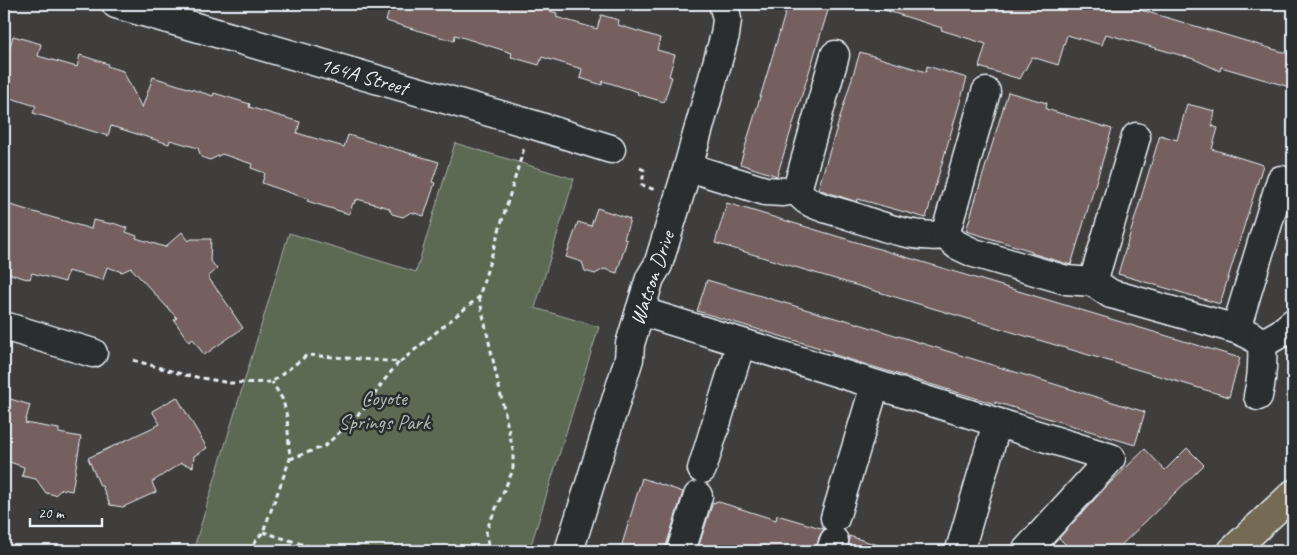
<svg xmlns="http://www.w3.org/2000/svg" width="1297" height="555" font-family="Caveat,sans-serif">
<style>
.green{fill:#5c6a53;stroke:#a2aea6}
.building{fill:#74615f;stroke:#e8f1f8}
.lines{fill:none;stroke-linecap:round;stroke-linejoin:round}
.minor-casing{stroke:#e8f1f8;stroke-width:31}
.major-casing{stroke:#e8f1f8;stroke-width:31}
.path{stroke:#e8f1f8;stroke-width:3;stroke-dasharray:5 4;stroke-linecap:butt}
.minor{stroke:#2a2d2e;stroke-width:28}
.major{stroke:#746b52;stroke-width:28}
.labels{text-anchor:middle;stroke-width:5;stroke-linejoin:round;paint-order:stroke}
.street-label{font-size:21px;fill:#e8f1f8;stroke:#2a2d2e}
.park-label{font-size:21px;fill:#b0bbb6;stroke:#2a2d2e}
</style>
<rect width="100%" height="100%" fill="#403d3d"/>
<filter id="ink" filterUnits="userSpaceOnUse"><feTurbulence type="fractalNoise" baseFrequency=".02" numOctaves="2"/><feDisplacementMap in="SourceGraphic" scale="10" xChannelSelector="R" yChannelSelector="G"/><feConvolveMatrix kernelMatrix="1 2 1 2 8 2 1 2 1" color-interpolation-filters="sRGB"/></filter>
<g filter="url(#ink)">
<polygon class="green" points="455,143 574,179 535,308 599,327 529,551 193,551 289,233 416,272"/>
<g class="building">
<polygon points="391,4 540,4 539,8 557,13 556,17 597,29 601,15 619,20 618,25 660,38 657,50 675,55 669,76 672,77 664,102 637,94 638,92 603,81 602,85 580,78 582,69 542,57 539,65 511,57 512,53 455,35 454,41 386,21"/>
<polygon points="788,4 830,4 777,176 740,164"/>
<polygon points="879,4 1132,4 1131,7 1293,55 1293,88 1221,67 1220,71 1194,59 1106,34 1102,45 1067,35 1058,65 1032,57 1020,79 979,67 986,44 941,30 942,28 878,8"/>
<polygon points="13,36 41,44 38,56 77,67 80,55 108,64 107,66 123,71 142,108 153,77 213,96 214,93 250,104 249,107 300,122 297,133 344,147 348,135 439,162 432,182 435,183 424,216 411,212 403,217 392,214 389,208 357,199 357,201 355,200 354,204 353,203 349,214 307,201 308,199 262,183 265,173 251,168 252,164 222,154 210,160 201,157 198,148 170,140 169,144 111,126 108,136 33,113 36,106 4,96 4,67"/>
<polygon points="860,52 926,72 927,66 967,78 926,218 858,199 857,202 818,189"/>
<polygon points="1008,92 1047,103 1046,109 1112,129 1071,265 1031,253 1032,251 966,231"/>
<polygon points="1187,104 1215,111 1212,126 1218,128 1212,149 1263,165 1220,304 1118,274 1160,135 1177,140"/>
<polygon points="4,203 91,229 93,220 112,224 113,223 127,228 126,232 137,236 136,238 165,247 182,232 189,241 191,239 211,239 210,260 217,269 208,277 233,312 232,312 243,328 204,355 193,339 189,342 174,320 177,318 131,268 122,272 107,267 103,280 68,271 65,282 32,273 30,279 27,278 27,279 4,272"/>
<polygon points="727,203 1240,358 1229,397 715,243"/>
<polygon points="597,208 630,219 624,239 627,240 617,273 604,269 595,274 585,271 582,262 566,257 578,222 591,226"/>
<polygon points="707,280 842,320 843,319 1145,412 1135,445 995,402 995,404 832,354 833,352 697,311"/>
<polygon points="4,397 30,405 25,423 59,429 59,433 81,437 72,491 62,489 55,495 46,493 36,479 22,476 24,467 4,460"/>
<polygon points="177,397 207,448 194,456 193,467 181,463 152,482 156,492 123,507 110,505 102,486 100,486 88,458 160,424 152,411"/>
<polygon points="1187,448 1204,465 1115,551 1072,551 1059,538 1105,488 1145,449 1165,470"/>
<polygon points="642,478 683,492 666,546 666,551 620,551"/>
<polygon points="716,501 776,520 777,515 824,529 819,537 816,551 697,551 713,502 715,503"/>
<polygon points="849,536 881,546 881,551 847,551 849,545"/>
</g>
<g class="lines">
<g class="minor-casing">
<g id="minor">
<polyline points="116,4 531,124 611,149"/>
<path d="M688 167 765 191 783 192 797 190C800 194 803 198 808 201 819 208 835 211 848 215 879 225 911 239 945 235L957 245 974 253 1066 280 1093 282 1111 294 1119 296 1236 329 1250 335 1262 344C1263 362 1262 379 1258 396"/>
<polyline points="797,190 835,55"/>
<polyline points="945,235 986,92"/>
<polyline points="1093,282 1136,137"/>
<polyline points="640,311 1111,458 1026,551"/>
<polyline points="4,326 93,353"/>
<polyline points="1236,329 1281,180"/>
<polyline points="1262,344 1281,333 1293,323"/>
<polyline points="702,469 741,343"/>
<polyline points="835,518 875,385"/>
<polyline points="960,550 997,423"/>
<polyline points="569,551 629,359 630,344 650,278 658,265 688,167 725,35 727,20 726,14 723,4"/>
<polyline points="681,551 698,496"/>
<polyline points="831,551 834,541"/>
</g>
</g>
<g class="major-casing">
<polyline id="major" points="1232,551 1293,494"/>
</g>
<g class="path">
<polyline points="640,168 644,170 642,185 655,190"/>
<polyline points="479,297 513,450 513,470 489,524 486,533 489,551"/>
<polyline points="133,360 185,375 230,383 272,382 307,355 400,362 479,297 524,148"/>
<polyline points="290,459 325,446 368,405 382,383 399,362"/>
<polyline points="263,532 324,551"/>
<polyline points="248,551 263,532 290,459 287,417 283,400 272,382"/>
</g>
<use href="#minor" class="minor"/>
<use href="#major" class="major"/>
</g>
</g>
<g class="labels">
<g class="street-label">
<text transform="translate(364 76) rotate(16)" y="7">164A Street</text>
<text transform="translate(652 278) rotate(-71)" y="7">Watson Drive</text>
</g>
<g class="park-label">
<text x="384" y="405">Coyote<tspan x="384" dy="24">Springs Park</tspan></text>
</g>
</g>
<rect width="1297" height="555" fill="none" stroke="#2a2d2e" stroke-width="20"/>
<rect x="10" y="10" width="1277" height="535" fill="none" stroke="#e8f1f8" stroke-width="2" filter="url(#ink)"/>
<path d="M30 518v8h72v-8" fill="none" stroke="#e8f1f8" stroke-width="2.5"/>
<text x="38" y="518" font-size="15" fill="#e8f1f8" stroke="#2a2d2e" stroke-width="4" paint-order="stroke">20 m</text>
</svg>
